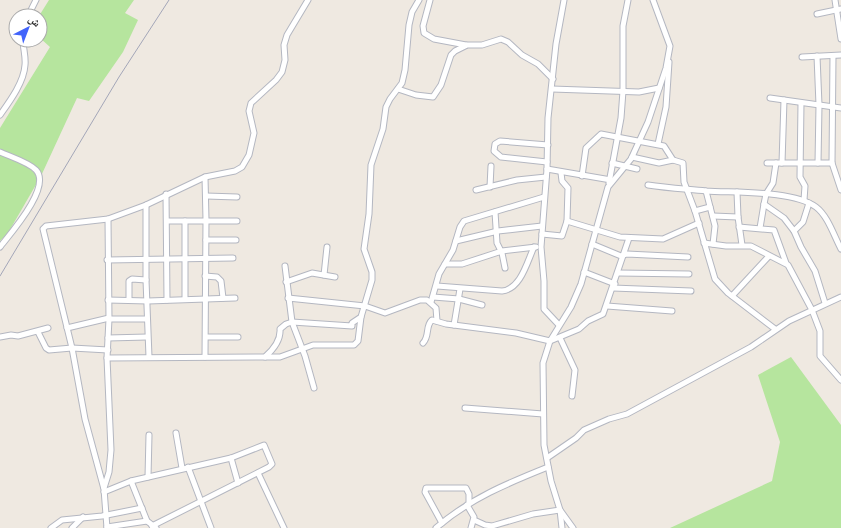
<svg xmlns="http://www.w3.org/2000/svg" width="841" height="528" font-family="Lato,'Noto Naskh Arabic',sans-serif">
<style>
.green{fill:#b6e59e}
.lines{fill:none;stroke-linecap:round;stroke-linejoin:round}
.minor-casing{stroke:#b4b7c1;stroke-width:7}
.minor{stroke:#fff;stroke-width:5}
.rail{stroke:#a3a6b8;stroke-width:1}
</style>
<rect width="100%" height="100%" fill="#efe9e1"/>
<g class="green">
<polygon points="49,0 134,0 125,13 138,20 123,52 89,101 77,98 41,176 8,233 0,241 0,128 50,47 40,38 40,16 39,16"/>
<polygon points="791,357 841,425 841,528 670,528 772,481 780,442 758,375"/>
</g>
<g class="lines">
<g class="minor-casing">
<g id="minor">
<polyline points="430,0 423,26 424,33 434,39 466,45"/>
<polyline points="835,0 841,39"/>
<polyline points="817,14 841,9"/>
<polyline points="28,16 36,0"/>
<polyline points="817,56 819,105 818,163"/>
<polyline points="833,56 832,163 841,190"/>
<polyline points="802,57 841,55"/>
<polyline points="398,89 416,95 433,97 441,85 451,55 455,51 467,45 482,45 501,39 508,42 522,55 538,64 553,79"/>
<polyline points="552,89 639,92 659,88"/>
<polyline points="770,98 841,108"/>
<polyline points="801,103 800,177 805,186 804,200"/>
<path d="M0 115C10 101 24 82 25 65 26 57 23 48 23 40"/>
<polyline points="658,144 666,107 669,62"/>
<path d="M0 152C11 157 28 162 36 170 52 187 10 234 0 247"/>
<polyline points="632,157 659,163 673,160"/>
<polyline points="547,162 501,157 494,151 495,144 500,141 548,145"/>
<polyline points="612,163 637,169"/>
<polyline points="767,163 832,163"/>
<polyline points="782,163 784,100"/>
<polyline points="547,169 611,180"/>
<polyline points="561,173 562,181 568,188 567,221"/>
<polyline points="582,176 586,148 601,134 664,146 673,160 683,163 684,182 695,211 715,279 728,293 775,329"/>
<polyline points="205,177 206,220 205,357"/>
<polyline points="609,183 621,118 623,91 623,26 628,0"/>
<path d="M648 185C667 188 686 189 706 191 735 193 793 190 816 207 828 216 834 236 841 249"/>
<polyline points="490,187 491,166"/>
<polyline points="476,190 517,180 546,177"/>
<polyline points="706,191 715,226 713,244"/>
<polyline points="737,192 738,217 742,245"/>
<polyline points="166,194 167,300"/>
<polyline points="206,196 237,197"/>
<polyline points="764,204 784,218 794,231 801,247 815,271 825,303"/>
<polyline points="146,205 146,280 149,357"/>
<polyline points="695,211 710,207"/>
<polyline points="495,212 497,243 502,253 505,268"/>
<polyline points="713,216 738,217"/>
<polyline points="167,221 185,221"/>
<polyline points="739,227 774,230 786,263"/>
<polyline points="760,228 764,204 766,194 773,183 776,163"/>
<polyline points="794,231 803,222 809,203"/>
<polyline points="542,234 562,236 567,221 620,237 663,239 699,223"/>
<polyline points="206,240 236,240"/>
<polyline points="456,241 498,231 542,226"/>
<polyline points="704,243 726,246 751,246 788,265 812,310 820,331 820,356 841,380"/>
<polyline points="592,244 621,256 627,254 688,257"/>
<polyline points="107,260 233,258"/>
<polyline points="445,264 462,264 502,251 536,247"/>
<polyline points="285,266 292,322 305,356 314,388"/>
<polyline points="584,272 615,284"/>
<polyline points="618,273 689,274"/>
<polyline points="324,275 327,247"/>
<polyline points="205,276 217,277 221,281 223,298"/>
<polyline points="286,282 312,273 335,277"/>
<path d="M437 286 502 291C521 289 527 262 534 247"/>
<polyline points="613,288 691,291"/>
<polyline points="732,296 769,256"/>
<polyline points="433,297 459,299 482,305"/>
<polyline points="288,298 365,306 385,313 420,300 427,300 436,308 437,321"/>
<polyline points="185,299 185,221 237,221"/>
<polyline points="108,300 148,301 235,298"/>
<polyline points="129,300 129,281 132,279 146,280"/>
<polyline points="431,302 439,274 453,250 460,227 464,221 544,197"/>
<polyline points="607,306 672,311"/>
<polyline points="109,319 147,319"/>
<polyline points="454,325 460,289"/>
<polyline points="559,325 544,309 544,281 541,247 547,169 548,118 556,44 564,0"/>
<polyline points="67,328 109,318"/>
<polyline points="38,332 46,348 49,350 72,348 108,350"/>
<polyline points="0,337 11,335 18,336 48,328"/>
<polyline points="206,337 238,337"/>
<polyline points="108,338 147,337"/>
<polyline points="560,338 575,370 572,396"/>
<path d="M423 343C430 336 425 326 432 320L446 324 516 333 550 341 579 329 588 321 603 314 629 238"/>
<polyline points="265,357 280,357 313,345 354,345 358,341 361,317"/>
<path d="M107 358 265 357C273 350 281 341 280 329L286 324 292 322 352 326V323L361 317 372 280V272L364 249 369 214 371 165 383 129 386 107 390 99 402 83 405 70 409 25 412 12 419 0"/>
<polyline points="465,408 543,414"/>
<polyline points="176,433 182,468"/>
<polyline points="231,458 238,483"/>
<polyline points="547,458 576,438 584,430 609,419 627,414 751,347 789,321 841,297"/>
<polyline points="188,467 211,528"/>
<polyline points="258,473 284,528"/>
<polyline points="148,477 149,435"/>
<polyline points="131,481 147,521 156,528"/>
<polyline points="104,488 109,472 111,450 107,358 109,319 108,219"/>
<polyline points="104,492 131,481 231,458 264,445 272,464 269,467 152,526"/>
<polyline points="467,505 474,517 471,528"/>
<polyline points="474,520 485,525 492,526 533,514 560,510 573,528"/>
<polyline points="442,523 425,492 426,488 466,488 469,494 469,503"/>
<polyline points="107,527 147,521"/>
<polyline points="51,528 62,520 102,516 142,508"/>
<polyline points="72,528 83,517"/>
<polyline points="107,528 104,489 85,419 72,348 43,229 46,226 108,219 146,205 205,177 235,171 242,167 249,155 254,133 249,111 251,103 276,80 282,72 285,60 284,45 287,35 308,0"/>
<path d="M436 528C469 499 508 483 548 467"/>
<polyline points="562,528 560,510 551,481 544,445 543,363 550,341 571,307 581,284 608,187 631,159 648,122 666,68 670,46 653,0"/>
</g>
</g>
<use href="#minor" class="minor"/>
<polyline class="rail" points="0,276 119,77 169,0"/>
</g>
<g transform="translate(28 28) rotate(42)"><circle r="19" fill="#ffffff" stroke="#ababab"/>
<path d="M0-3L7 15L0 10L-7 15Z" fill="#4264fb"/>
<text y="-6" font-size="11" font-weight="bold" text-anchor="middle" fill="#2e2e2e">ش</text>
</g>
</svg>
